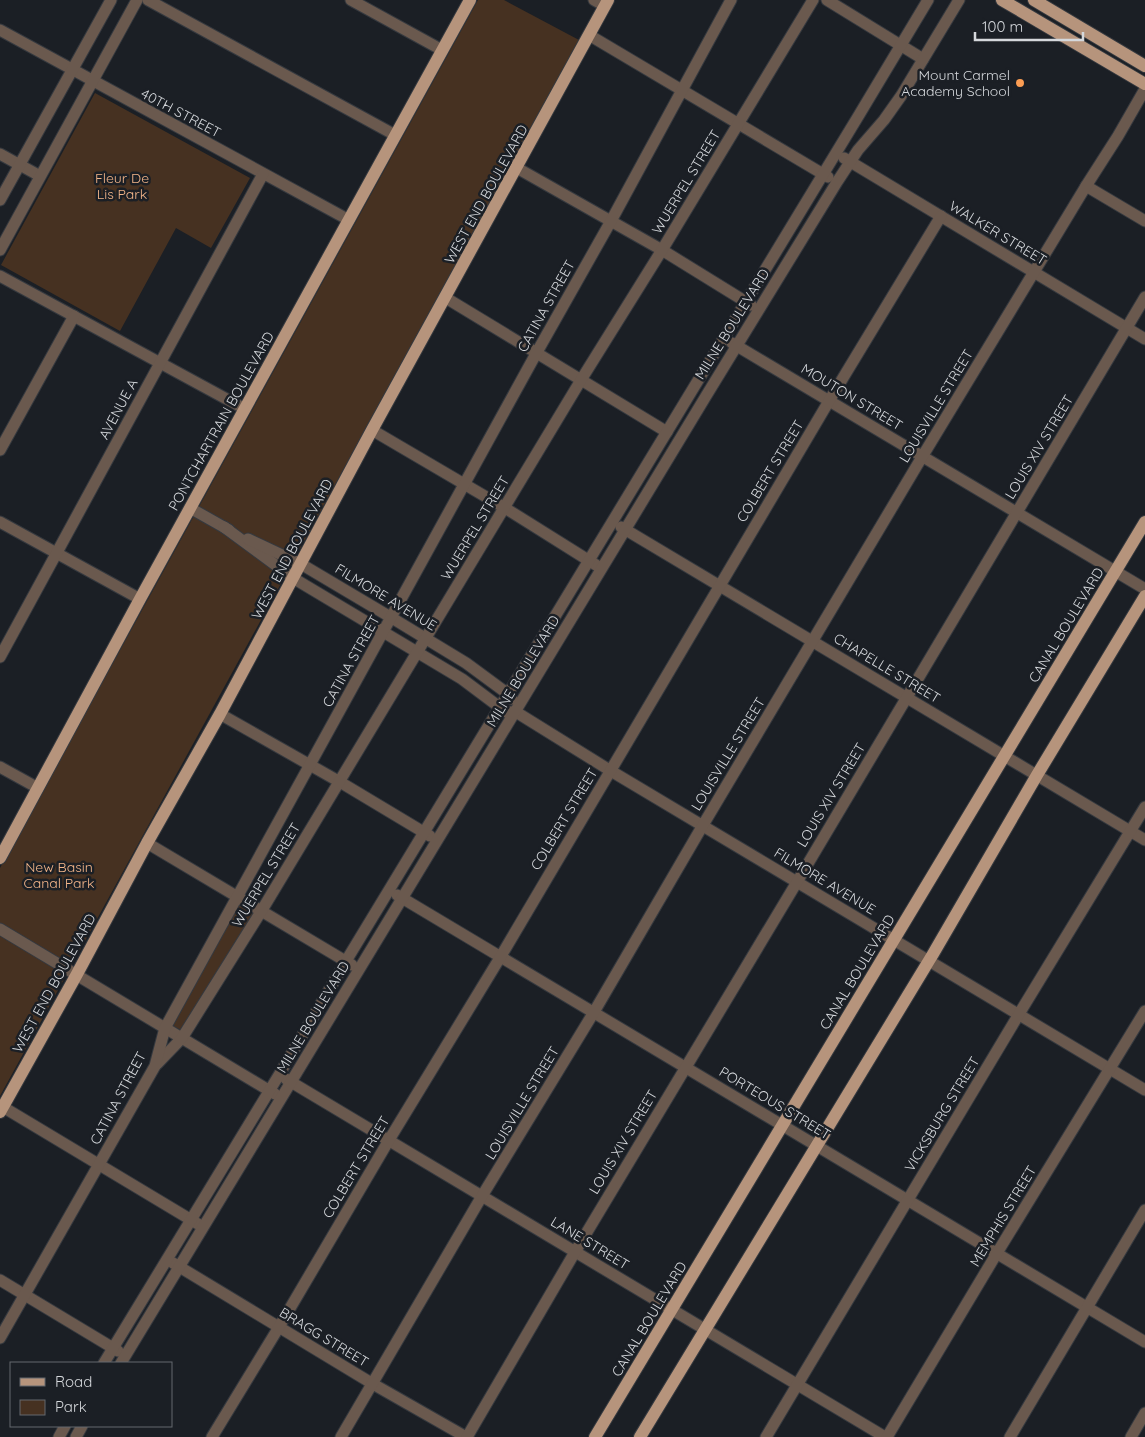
<svg xmlns="http://www.w3.org/2000/svg" width="1145" height="1437" font-family="Quicksand,sans-serif">
<style>
.green{fill:#463121}
.lines{fill:none;stroke-linecap:round;stroke-linejoin:round}
.minor-casing{stroke:#35393f;stroke-width:13}
.major-casing{stroke:#35393f;stroke-width:14}
.minor{stroke:#6a594e;stroke-width:11}
.major{stroke:#b6947c;stroke-width:12}
.poi-dot{fill:#fc9d53;stroke:#1b1f25;stroke-width:2}
.labels{text-anchor:middle;stroke-width:5;stroke-linejoin:round;paint-order:stroke}
.poi-label{font-size:14px;fill:#d5d8dc;stroke:#1b1f25;text-anchor:end}
.street-label{font-size:14px;fill:#d5d8dc;stroke:#1b1f25}
.park-label{font-size:14px;fill:#f4b68a;stroke:#1b1f25}
</style>
<rect width="100%" height="100%" fill="#1b1f25"/>
<g class="green">
<polygon points="478,0 504,0 579,40 0,1096 0,868"/>
<polygon points="95,93 250,178 211,248 176,228 120,331 1,265"/>
<polygon points="240,903 255,912 183,1031 173,1026"/>
</g>
<g class="lines">
<g class="minor-casing">
<g id="minor">
<polyline points="148,0 395,135"/>
<polyline points="351,0 442,50"/>
<polyline points="594,0 605,6"/>
<polyline points="827,0 923,59"/>
<polyline points="0,30 349,220"/>
<polyline points="589,35 828,177"/>
<polyline points="0,154 40,176"/>
<polyline points="844,158 1145,339"/>
<polyline points="517,168 662,250 751,305"/>
<polyline points="1086,186 1145,221"/>
<polyline points="0,200 111,0"/>
<polyline points="0,250 137,0"/>
<polyline points="0,276 245,409"/>
<polyline points="446,298 667,432"/>
<polyline points="732,343 1145,589"/>
<polyline points="372,430 505,508 596,565"/>
<polyline points="0,450 74,316"/>
<polyline points="190,508 229,530"/>
<polyline points="0,522 140,599"/>
<polyline points="224,527 293,578 462,679 506,712 516,712 611,771 1145,1090"/>
<polyline points="621,527 1145,840"/>
<polyline points="248,539 301,564 392,618 466,663 504,691 512,699"/>
<polyline points="0,657 263,174"/>
<polyline points="220,714 340,782 430,836"/>
<polyline points="0,767 38,788"/>
<polyline points="147,843 352,965"/>
<polyline points="397,895 1145,1342"/>
<polyline points="0,929 275,1094"/>
<polyline points="157,1064 182,1038 262,910 581,380 662,250 813,0"/>
<polyline points="286,1079 885,1437"/>
<polyline points="3,1107 198,1224"/>
<polyline points="173,1263 373,1384 466,1437"/>
<polyline points="0,1280 118,1351"/>
<polyline points="0,1338 155,1066 165,1028 537,352 611,221 731,0"/>
<polyline points="104,1363 279,1075 346,961 859,115 928,0"/>
<polyline points="121,1363 706,396 837,182 858,150 884,120 901,96 959,0"/>
<polyline points="59,1437 65,1426"/>
<polyline points="76,1437 82,1426"/>
<polyline points="212,1437 279,1327 389,1140 501,956 829,401 941,216"/>
<polyline points="341,1437 482,1196 594,1012 703,825 922,457 1086,186 1118,136 1145,89"/>
<polyline points="467,1437 575,1252 797,882 1145,297"/>
<polyline points="766,1437 1019,1014 1145,807"/>
<polyline points="887,1437 997,1253 1145,1011"/>
<polyline points="1010,1437 1145,1210"/>
<polyline points="1131,1437 1145,1413"/>
</g>
</g>
<g class="major-casing">
<g id="major">
<polyline points="1002,0 1145,84"/>
<polyline points="1034,0 1145,66"/>
<polyline points="0,858 140,599 470,0"/>
<polyline points="0,1112 77,974 147,843 220,714 372,430 608,0"/>
<polyline points="595,1437 1145,522"/>
<polyline points="640,1437 933,954 1037,775 1145,596"/>
</g>
</g>
<use href="#minor" class="minor"/>
<use href="#major" class="major"/>
</g>
<circle class="poi-dot" cx="1020" cy="83" r="5"/>
<g class="labels">
<g class="poi-label">
<text x="1010" y="80">Mount Carmel<tspan x="1010" dy="16">Academy School</tspan></text>
</g>
<g class="street-label">
<text transform="translate(181 113) rotate(28)" y="5">40TH STREET</text>
<text transform="translate(686 182) rotate(-59)" y="5">WUERPEL STREET</text>
<text transform="translate(486 194) rotate(-61)" y="5">WEST END BOULEVARD</text>
<text transform="translate(998 233) rotate(31)" y="5">WALKER STREET</text>
<text transform="translate(546 306) rotate(-61)" y="5">CATINA STREET</text>
<text transform="translate(732 324) rotate(-58)" y="5">MILNE BOULEVARD</text>
<text transform="translate(852 397) rotate(31)" y="5">MOUTON STREET</text>
<text transform="translate(936 406) rotate(-59)" y="5">LOUISVILLE STREET</text>
<text transform="translate(118 409) rotate(-62)" y="5">AVENUE A</text>
<text transform="translate(221 421) rotate(-61)" y="5">PONTCHARTRAIN BOULEVARD</text>
<text transform="translate(1039 447) rotate(-59)" y="5">LOUIS XIV STREET</text>
<text transform="translate(770 471) rotate(-59)" y="5">COLBERT STREET</text>
<text transform="translate(475 528) rotate(-59)" y="5">WUERPEL STREET</text>
<text transform="translate(292 549) rotate(-62)" y="5">WEST END BOULEVARD</text>
<text transform="translate(386 597) rotate(31)" y="5">FILMORE AVENUE</text>
<text transform="translate(1066 625) rotate(-59)" y="5">CANAL BOULEVARD</text>
<text transform="translate(351 661) rotate(-61)" y="5">CATINA STREET</text>
<text transform="translate(887 668) rotate(31)" y="5">CHAPELLE STREET</text>
<text transform="translate(523 671) rotate(-59)" y="5">MILNE BOULEVARD</text>
<text transform="translate(728 754) rotate(-59)" y="5">LOUISVILLE STREET</text>
<text transform="translate(831 795) rotate(-59)" y="5">LOUIS XIV STREET</text>
<text transform="translate(564 819) rotate(-59)" y="5">COLBERT STREET</text>
<text transform="translate(266 875) rotate(-59)" y="5">WUERPEL STREET</text>
<text transform="translate(825 881) rotate(31)" y="5">FILMORE AVENUE</text>
<text transform="translate(857 972) rotate(-59)" y="5">CANAL BOULEVARD</text>
<text transform="translate(54 983) rotate(-61)" y="5">WEST END BOULEVARD</text>
<text transform="translate(313 1017) rotate(-59)" y="5">MILNE BOULEVARD</text>
<text transform="translate(118 1098) rotate(-62)" y="5">CATINA STREET</text>
<text transform="translate(522 1103) rotate(-59)" y="5">LOUISVILLE STREET</text>
<text transform="translate(775 1103) rotate(31)" y="5">PORTEOUS STREET</text>
<text transform="translate(942 1114) rotate(-59)" y="5">VICKSBURG STREET</text>
<text transform="translate(623 1142) rotate(-59)" y="5">LOUIS XIV STREET</text>
<text transform="translate(356 1167) rotate(-59)" y="5">COLBERT STREET</text>
<text transform="translate(1003 1216) rotate(-59)" y="5">MEMPHIS STREET</text>
<text transform="translate(590 1243) rotate(31)" y="5">LANE STREET</text>
<text transform="translate(649 1319) rotate(-59)" y="5">CANAL BOULEVARD</text>
<text transform="translate(324 1337) rotate(31)" y="5">BRAGG STREET</text>
</g>
<g class="park-label">
<text x="122" y="183">Fleur De<tspan x="122" dy="16">Lis Park</tspan></text>
<text x="59" y="872">New Basin<tspan x="59" dy="16">Canal Park</tspan></text>
</g>
</g>
<rect x="10" y="1362" width="162" height="65" fill="#1b1f25" stroke="#65696e"/>
<rect x="20" y="1378" width="25" height="8" fill="#b6947c" stroke="#65696e"/>
<text x="55" y="1387" font-size="15" fill="#d5d8dc">Road</text>
<rect x="20" y="1400" width="25" height="15" fill="#463121" stroke="#65696e"/>
<text x="55" y="1412" font-size="15" fill="#d5d8dc">Park</text>
<path d="M975 32v8h108v-8" fill="none" stroke="#d5d8dc" stroke-width="2.5"/>
<text x="982" y="32" font-size="15" fill="#d5d8dc" stroke="#1b1f25" stroke-width="4" paint-order="stroke">100 m</text>
</svg>
